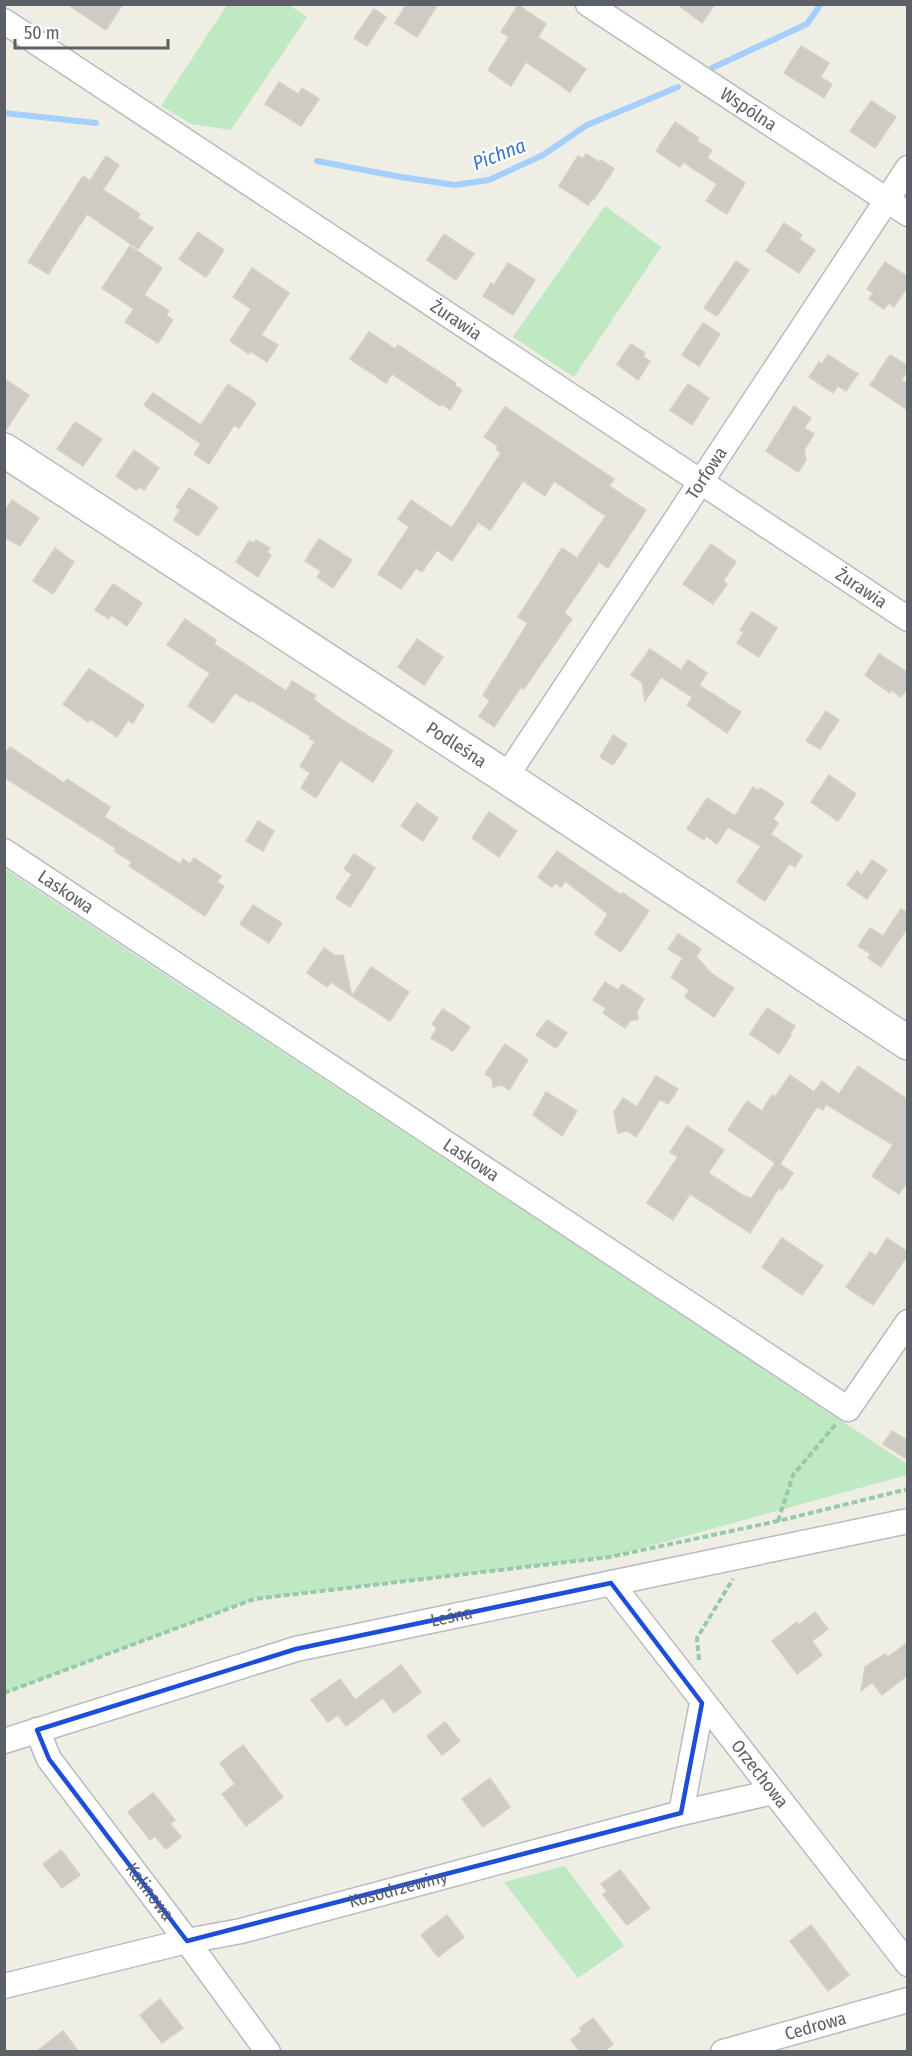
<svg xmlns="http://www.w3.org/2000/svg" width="912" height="2056" font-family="'Fira Sans Condensed',sans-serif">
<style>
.green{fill:#bee9c2}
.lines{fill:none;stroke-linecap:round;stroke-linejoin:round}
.stream{stroke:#a4cfff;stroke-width:6}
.building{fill:#cdcbc3;stroke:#d5d0c1;stroke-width:1.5}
.street-casing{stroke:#b9bbc1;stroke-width:27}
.secondary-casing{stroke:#b9bcc3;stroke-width:36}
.path{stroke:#96caaa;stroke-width:4;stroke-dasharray:6 3;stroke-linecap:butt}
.street{stroke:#fff;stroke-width:24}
.secondary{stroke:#fff;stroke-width:33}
.marked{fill:none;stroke:#1d4ed8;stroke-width:4.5;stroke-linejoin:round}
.labels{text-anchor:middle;stroke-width:4.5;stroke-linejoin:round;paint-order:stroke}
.street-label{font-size:18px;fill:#5c5f65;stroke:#fff}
.water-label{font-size:20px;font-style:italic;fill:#3d76cc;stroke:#fff}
</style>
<rect width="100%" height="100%" fill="#efeee4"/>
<g class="green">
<polygon points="227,5 289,5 307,17 231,130 191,124 161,106"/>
<polygon points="605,206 661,247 574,377 513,337"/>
<polygon points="5,869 907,1464 907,1475 610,1557 254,1599 5,1693"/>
<polygon points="565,1866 624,1946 578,1978 504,1882"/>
</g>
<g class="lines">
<g class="stream">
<polyline points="712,68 807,24 821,4"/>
<polyline points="4,113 96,123"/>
<polyline points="317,161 401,177 455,185 489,180 543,155 587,125 678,87"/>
</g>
</g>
<g class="building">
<polygon points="67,4 123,4 106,30"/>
<polygon points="407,4 438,4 417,37 395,23"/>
<polygon points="677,4 715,4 702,23"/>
<polygon points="518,5 546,24 538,37 586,69 570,92 526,62 511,86 488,70 509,37 501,32"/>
<polygon points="374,9 386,17 367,46 354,38"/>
<polygon points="801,46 829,63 820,77 832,84 824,98 784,73"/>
<polygon points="279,82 298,94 302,88 319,99 301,126 265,104"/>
<polygon points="871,101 896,117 875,148 850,131"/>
<polygon points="675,122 699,138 697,141 712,150 707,158 745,183 727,214 706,201 717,184 683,162 680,167 656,151"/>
<polygon points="586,154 599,162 601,160 614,169 594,199 593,198 588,205 559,186 578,156 583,159"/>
<polygon points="106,156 119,165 103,190 140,214 138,218 153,228 138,249 87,214 48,274 28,262 83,176 90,181"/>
<polygon points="784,223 802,235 799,239 815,250 799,273 766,251"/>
<polygon points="198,232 224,250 206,277 179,259"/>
<polygon points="444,234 474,254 456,280 427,260"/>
<polygon points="130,246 162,268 144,295 169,311 166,315 173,320 158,343 125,322 134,309 102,288"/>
<polygon points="736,261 749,270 717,316 704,308"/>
<polygon points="885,262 908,277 908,286 894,307 889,303 884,309 869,299 873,293 867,289"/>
<polygon points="508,263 535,280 513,315 483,296 491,283 494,285"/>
<polygon points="252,268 289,293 261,335 278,345 267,362 250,351 249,354 230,341 251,309 233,297"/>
<polygon points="703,323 720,334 699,366 682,355"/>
<polygon points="369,332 395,349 398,345 456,383 454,385 462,390 450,410 442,404 440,406 392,374 386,383 350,359"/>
<polygon points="631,344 645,353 643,357 650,361 638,380 617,364"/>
<polygon points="828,355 858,374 846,391 838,386 833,393 809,377 819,362 822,364"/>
<polygon points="890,355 908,366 908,370 901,380 908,384 908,410 870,385"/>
<polygon points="4,379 29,395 5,431 4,431"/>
<polygon points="228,384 256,403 239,428 234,425 209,464 194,454 201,444 144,405 153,393 201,425"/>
<polygon points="688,384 709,398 692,425 670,410"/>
<polygon points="794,406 811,418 804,428 814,434 804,450 806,460 798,472 766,451"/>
<polygon points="505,407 614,479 609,486 646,510 608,568 599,562 564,613 572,619 524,689 521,687 494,727 479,716 490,701 483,695 528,623 518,617 562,548 577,558 606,516 554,481 545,496 523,481 490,530 478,522 452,561 437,550 422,572 416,568 401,589 378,574 409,527 398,519 411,500 452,528 501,453 496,449 498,446 484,437"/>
<polygon points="75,422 102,439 83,466 57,449"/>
<polygon points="134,450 159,468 144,490 139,487 136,490 116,476"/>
<polygon points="189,488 218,507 198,536 174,520 180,510 176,507"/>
<polygon points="12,500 39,518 20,546 4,537 4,512"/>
<polygon points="319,539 352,560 333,588 317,577 321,571 305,561"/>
<polygon points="256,540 270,548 267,552 271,555 258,577 236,562 249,541 254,543"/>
<polygon points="711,544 736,562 723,581 727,584 713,604 683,584"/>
<polygon points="55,548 74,562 53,594 33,581"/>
<polygon points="113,584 142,603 127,626 111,615 109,619 95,610"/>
<polygon points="752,612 777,628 759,657 737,643 744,632 740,630"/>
<polygon points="185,619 216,640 214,644 286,691 292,681 316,696 313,699 344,721 393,751 373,782 340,760 316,798 301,788 310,773 300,766 315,742 309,738 310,736 251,700 250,702 235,693 213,723 188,706 210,673 167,645"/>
<polygon points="417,639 443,657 424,685 398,667"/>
<polygon points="650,649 681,670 688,660 707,673 692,697 661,677 645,701 642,682 631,675"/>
<polygon points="879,654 908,673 908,688 901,697 891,690 890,693 865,675"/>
<polygon points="89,669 144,705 133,723 128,720 117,737 90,719 88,722 63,704"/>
<polygon points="700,686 741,712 727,733 687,705"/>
<polygon points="826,711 839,720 820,749 806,741"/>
<polygon points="613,735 627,744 613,765 600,757"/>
<polygon points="10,747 64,783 67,779 110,807 104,817 180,864 183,859 190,864 194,858 221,876 217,882 224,886 205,916 129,866 132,862 114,851 116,848 4,777 4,755"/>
<polygon points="829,775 856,794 838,821 811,802"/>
<polygon points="753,787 759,791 760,788 784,803 773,819 778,823 771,834 802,856 795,867 775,855 789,864 765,901 737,882 761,846 728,827 717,844 706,836 704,840 687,829 707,798 735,816"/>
<polygon points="417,803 438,818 423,841 401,826"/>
<polygon points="489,812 517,831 499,857 472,838"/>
<polygon points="258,821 274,831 263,851 246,841"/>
<polygon points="557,851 621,895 623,893 649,911 621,952 595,934 608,914 565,881 561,887 555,883 552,887 538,877"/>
<polygon points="354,854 375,868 350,907 336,898 352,874 344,869"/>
<polygon points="872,860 887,870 867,899 847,885 857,871 862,875"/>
<polygon points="253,905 282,923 269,943 240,924"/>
<polygon points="901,909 908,913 908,927 881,967 868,958 871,954 858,946 870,928 883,936"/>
<polygon points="678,934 701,949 696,957 712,974 734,988 714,1017 685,997 689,990 671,977 683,958 668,949"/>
<polygon points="324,948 336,956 343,955 352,996 331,982 327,987 307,973"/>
<polygon points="371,967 409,992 390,1021 352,996"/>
<polygon points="605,982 618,990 622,984 644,999 637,1011 638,1019 630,1021 625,1028 603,1013 606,1008 593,1000"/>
<polygon points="767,1008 795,1026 790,1034 791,1035 779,1054 750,1034"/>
<polygon points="443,1009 470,1027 453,1051 431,1038 437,1028 432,1024"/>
<polygon points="547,1020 567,1033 556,1048 536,1035"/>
<polygon points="505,1044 528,1060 509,1090 502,1085 493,1087 492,1079 485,1074"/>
<polygon points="858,1066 908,1100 908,1181 899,1194 872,1176 893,1145 826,1104 823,1110 818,1107 814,1111 780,1164 793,1173 782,1190 779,1188 750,1233 690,1194 673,1220 647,1203 678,1157 670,1152 687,1126 724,1150 708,1173 747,1198 747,1196 751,1199 775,1163 728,1130 747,1101 762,1111 772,1095 775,1097 790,1075 814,1092 822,1081 839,1094"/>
<polygon points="656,1076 678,1089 668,1104 660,1099 636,1137 627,1131 618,1133 614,1112 623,1098 637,1107"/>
<polygon points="546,1092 577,1111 562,1136 533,1115"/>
<polygon points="782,1238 823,1266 802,1295 762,1267"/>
<polygon points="887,1238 908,1252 908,1255 873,1305 846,1287 870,1252 876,1256"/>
<polygon points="892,1431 908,1441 908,1460 883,1444"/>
<polygon points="815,1612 828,1629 812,1641 822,1655 797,1674 772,1641 797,1622 799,1625"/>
<polygon points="908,1642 908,1675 882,1695 872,1682 861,1691 865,1667 885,1654 888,1657"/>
<polygon points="401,1665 421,1692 394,1713 383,1698 346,1726 338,1715 328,1722 311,1700 340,1679 355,1700"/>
<polygon points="445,1722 460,1741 442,1755 427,1736"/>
<polygon points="243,1745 283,1797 246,1826 222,1794 235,1784 220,1763"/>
<polygon points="490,1778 510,1807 483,1827 462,1799"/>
<polygon points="153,1793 175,1820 170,1824 181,1837 166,1849 155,1836 150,1840 128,1812"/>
<polygon points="61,1850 80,1875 62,1888 43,1864"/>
<polygon points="620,1870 650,1908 627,1925 603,1895 607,1891 601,1884"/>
<polygon points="447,1915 464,1937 438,1957 421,1935"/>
<polygon points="811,1925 849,1975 828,1991 790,1941"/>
<polygon points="160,1999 183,2028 162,2043 140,2015"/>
<polygon points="593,2018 613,2044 604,2052 580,2052 571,2040 582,2031 580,2028"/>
<polygon points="63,2031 79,2052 36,2052"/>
</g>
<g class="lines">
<g class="street-casing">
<g id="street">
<path id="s1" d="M588 4 908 214"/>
<path id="s2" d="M4 21 908 619"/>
<path id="s3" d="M506 777 908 168"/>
<path id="s4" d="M4 851 848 1409 908 1322"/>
<path id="s5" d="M611 1583 908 1964"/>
<path id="s6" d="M37 1730 49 1759 187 1941 268 2052"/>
<path id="s7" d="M4 1741 296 1649 908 1521"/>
<polyline points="681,1813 773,1792"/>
<path id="s8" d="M4 1986 187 1941 241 1931 681 1813 702 1703"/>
<path id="s9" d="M723 2052 908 2000"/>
</g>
</g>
<g class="secondary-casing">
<g id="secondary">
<path id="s10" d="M4 450 506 777 908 1043"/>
</g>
</g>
<g class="path">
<polyline points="778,1521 793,1475 836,1424"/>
<polyline points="699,1660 697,1638 733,1579"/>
<polyline points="4,1693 254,1599 610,1557 778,1521 908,1489"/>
</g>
<use href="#street" class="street"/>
<use href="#secondary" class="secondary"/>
</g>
<path class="marked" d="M611 1583 702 1703 681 1813 187 1941 49 1759 37 1730 296 1649Z"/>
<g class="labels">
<g class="street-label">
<text dy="6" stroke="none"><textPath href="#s1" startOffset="192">Wspólna</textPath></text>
<text dy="6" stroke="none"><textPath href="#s2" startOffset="542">Żurawia</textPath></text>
<text dy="6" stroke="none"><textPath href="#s3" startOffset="364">Torfowa</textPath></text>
<text dy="6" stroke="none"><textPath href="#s2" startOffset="1028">Żurawia</textPath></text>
<text dy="6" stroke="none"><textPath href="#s10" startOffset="540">Podleśna</textPath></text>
<text dy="6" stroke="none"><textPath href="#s4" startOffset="74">Laskowa</textPath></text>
<text dy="6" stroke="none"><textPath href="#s4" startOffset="560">Laskowa</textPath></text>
<text dy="6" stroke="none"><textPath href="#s7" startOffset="465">Leśna</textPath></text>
<text dy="6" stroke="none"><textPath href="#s5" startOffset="242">Orzechowa</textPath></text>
<text dy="6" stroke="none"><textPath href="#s8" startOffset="406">Kosodrzewiny</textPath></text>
<text dy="6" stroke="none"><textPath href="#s6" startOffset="198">Kalinowa</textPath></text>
<text dy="6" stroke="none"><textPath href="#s9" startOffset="96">Cedrowa</textPath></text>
</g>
<g class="water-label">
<text transform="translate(499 154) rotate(-21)" y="7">Pichna</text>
</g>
</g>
<rect width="912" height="2056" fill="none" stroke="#5c5f65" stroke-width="12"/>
<path d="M15 39v9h153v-9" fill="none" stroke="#5c5f65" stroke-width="3"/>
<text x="24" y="39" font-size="18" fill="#5c5f65" stroke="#ffffff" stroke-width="4.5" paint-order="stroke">50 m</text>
</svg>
